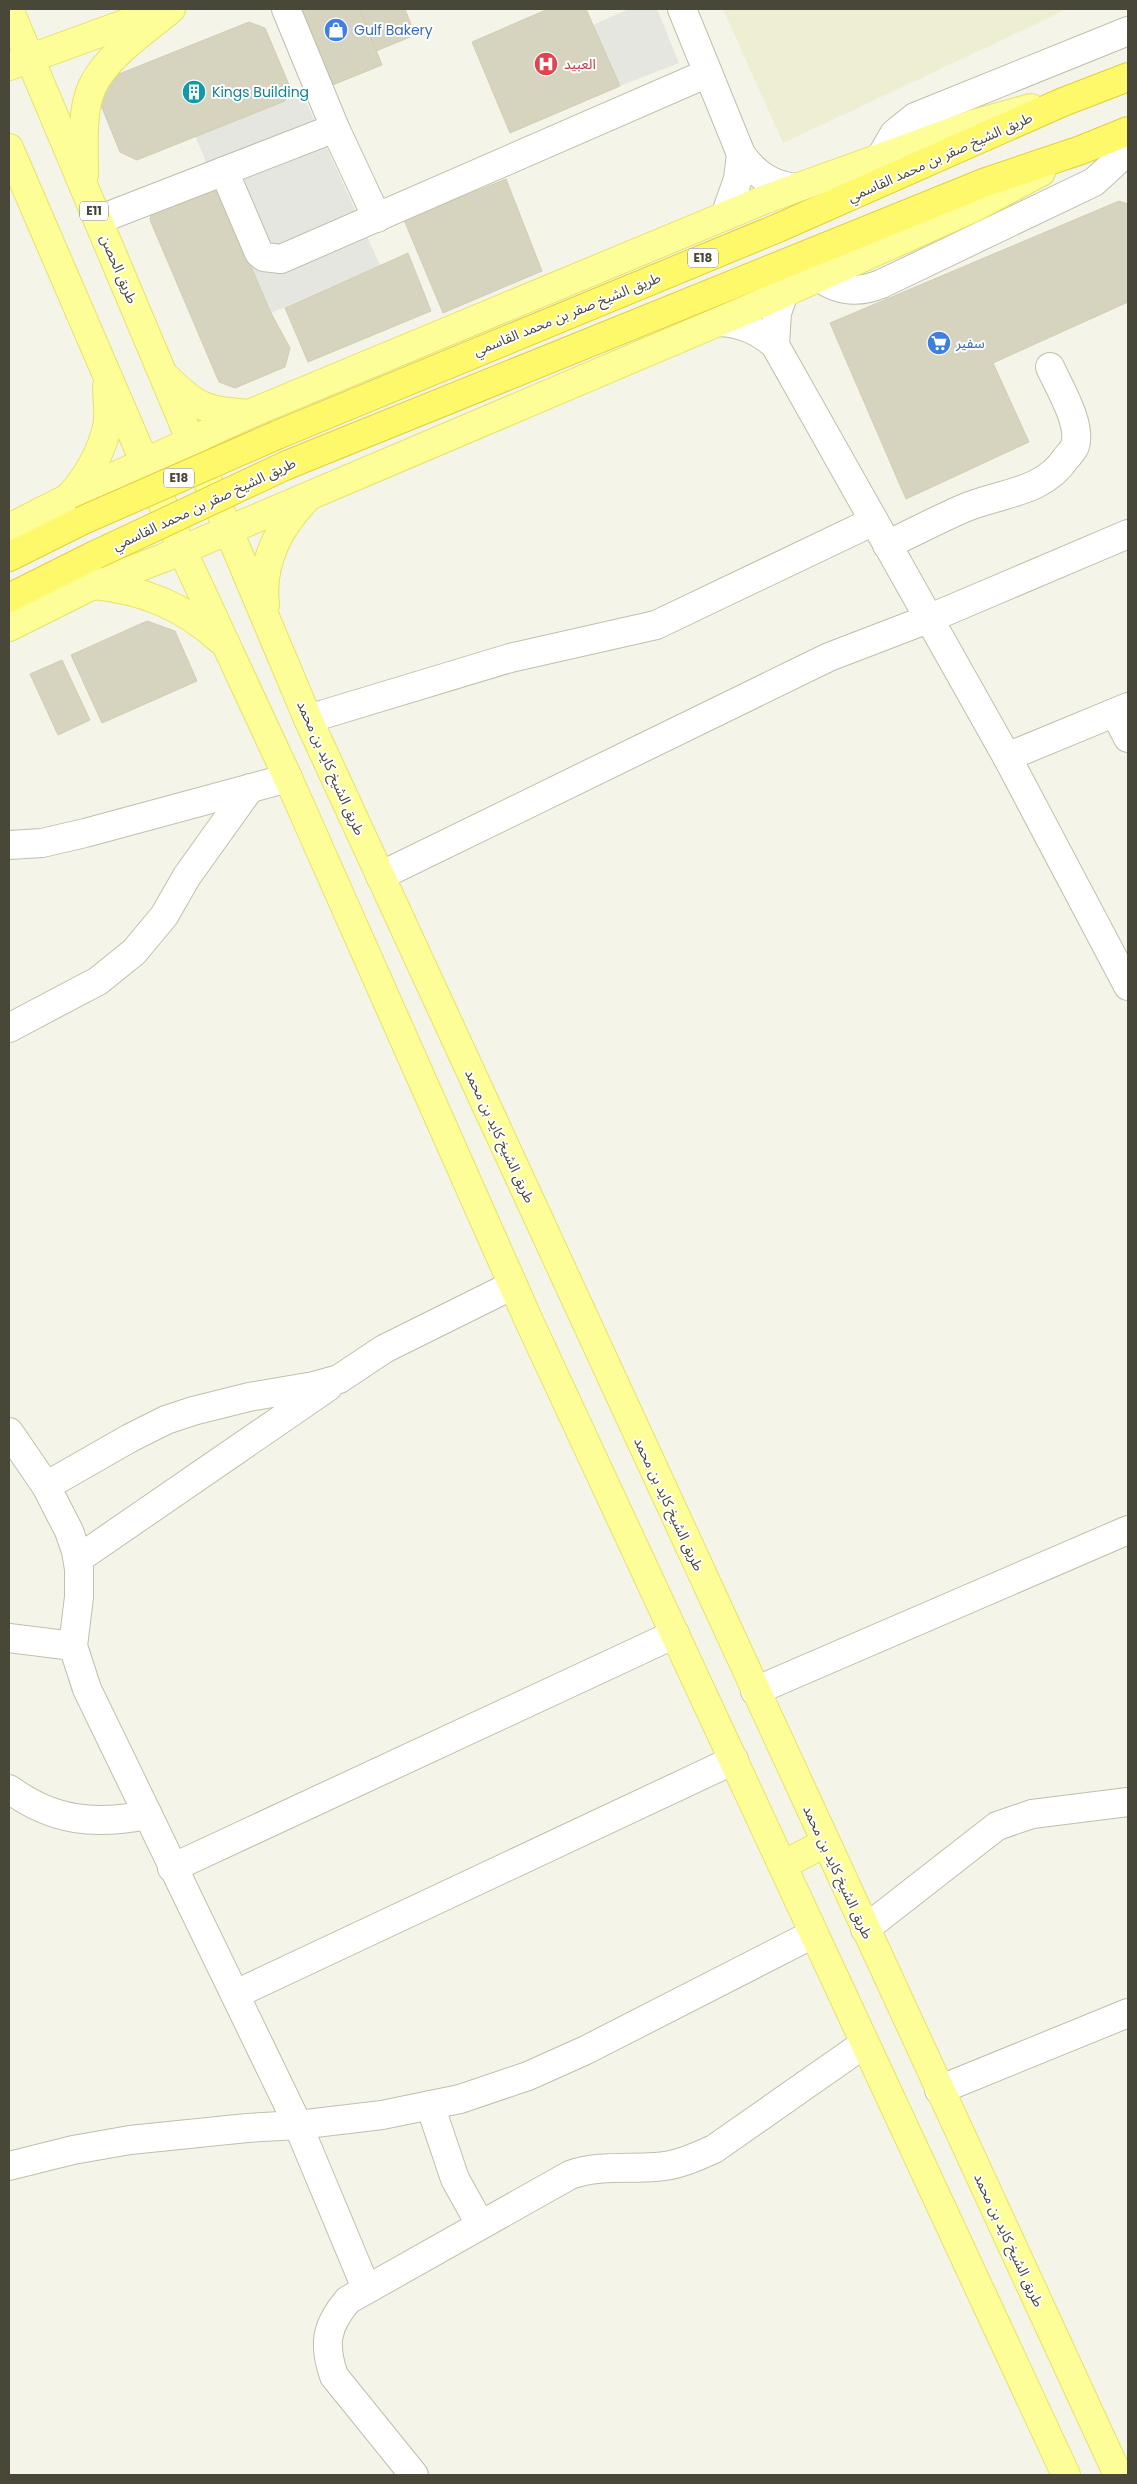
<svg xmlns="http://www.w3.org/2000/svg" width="1137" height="2484" font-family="Poppins,'Noto Sans Arabic',sans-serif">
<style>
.education{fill:#eeeed3}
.parking{fill:#e6e6e1}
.building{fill:#d6d4be;stroke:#d1ceb2}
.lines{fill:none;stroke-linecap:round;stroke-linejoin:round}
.minor-casing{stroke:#c0bfac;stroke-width:30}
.major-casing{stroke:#e5e367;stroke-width:30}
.highway-casing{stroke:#dfd139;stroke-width:30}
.minor{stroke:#fff;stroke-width:28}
.major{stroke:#fefe99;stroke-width:28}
.highway{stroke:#fef86b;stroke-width:28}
.highway-bridge-casing{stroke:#dfd139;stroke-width:30;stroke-linecap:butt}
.highway-bridge{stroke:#fef86b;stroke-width:28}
.labels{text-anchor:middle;stroke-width:4;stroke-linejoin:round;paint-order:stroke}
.shield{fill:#fff;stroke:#807e73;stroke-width:1}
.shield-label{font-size:12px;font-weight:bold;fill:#494737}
.shop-label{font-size:14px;fill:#366cbe;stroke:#fff;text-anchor:start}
.health-label{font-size:14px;fill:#be3a42;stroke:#fff;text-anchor:start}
.culture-label{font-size:14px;fill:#0d838f;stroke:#fff;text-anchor:start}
.street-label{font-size:14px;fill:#494737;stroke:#fff}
</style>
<rect width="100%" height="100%" fill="#f5f4e9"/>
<polygon class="education" points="723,9 1065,9 1049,18 783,143"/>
<g class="parking">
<polygon points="629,9 657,9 679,63 620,86 593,25"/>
<polygon points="302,93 380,265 271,313 195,136"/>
</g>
<g class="building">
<polygon points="296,9 360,9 382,65 325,88"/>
<polygon points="360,9 405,9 415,35 376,51"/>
<polygon points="548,9 586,9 620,86 510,133 472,42"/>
<polygon points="249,22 265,28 290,87 285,101 137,160 120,152 98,98 104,80"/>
<polygon points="506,179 542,271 443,313 404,220"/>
<polygon points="199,183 218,189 271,313 290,348 285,367 235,388 219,382 150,220 153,204"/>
<polygon points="1119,201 1128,204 1128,302 993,363 1029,442 906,499 830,323"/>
<polygon points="408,253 431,311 308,362 285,308"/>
<polygon points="147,621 175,631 197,681 102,723 71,655"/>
<polygon points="62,660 90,720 58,735 30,674"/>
</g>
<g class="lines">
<g class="minor-casing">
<g id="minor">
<polyline points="286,9 335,128 377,218"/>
<path d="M682 9 741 154C755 174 771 185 796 188"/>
<polyline points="880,158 894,134 915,117 1128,31"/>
<polyline points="224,171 259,253 264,257 281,259 708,73"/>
<polyline points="725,216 738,179 741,154"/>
<polyline points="98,220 335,128"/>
<path d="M819 277C839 292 859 293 881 284L1094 182 1120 158 1128 145"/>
<path d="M719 322C741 323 758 330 775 345L1007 757 1128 986"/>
<polyline points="775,345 777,313 784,293"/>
<path d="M887 545C912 533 937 520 962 509 997 493 1043 494 1066 458 1069 455 1073 450 1075 446 1082 424 1059 387 1050 367"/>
<polyline points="1115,713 1128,738"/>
<polyline points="308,719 510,658 656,625 874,521"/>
<polyline points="1007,757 1128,707"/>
<polyline points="9,845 42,843 85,833 288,778"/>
<polyline points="380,876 829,657 928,619 1128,534"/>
<polyline points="9,1028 98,981 134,952 164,916 187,876 250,788"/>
<polyline points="9,1432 46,1486 69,1531 76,1551 79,1569 79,1597 73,1646 87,1689 298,2125 366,2288"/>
<polyline points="46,1486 130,1438 166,1420 193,1411 249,1397 314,1386 339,1379 384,1349 513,1285"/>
<polyline points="78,1559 328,1387"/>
<polyline points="9,1638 73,1646"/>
<polyline points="755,1691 1128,1530"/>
<path d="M9 1789C54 1822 95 1825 148 1815"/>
<polyline points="172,1868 675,1634"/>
<polyline points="865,1929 997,1826 1032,1814 1128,1802"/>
<polyline points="236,1994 734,1760"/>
<polyline points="939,2090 1128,2013"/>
<polyline points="430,2105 455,2179 480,2224"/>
<polyline points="9,2166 73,2150 130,2140 247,2128 298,2125 382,2115 460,2099 528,2076 586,2050 813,1934"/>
<path d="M414 2475 334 2376C323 2344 326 2326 348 2300L570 2175C598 2165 626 2169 655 2167 676 2166 694 2158 714 2149L864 2044"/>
</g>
</g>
<g class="major-casing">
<g id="major">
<polyline points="9,9 308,719 1118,2475"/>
<polyline points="9,66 160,11"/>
<polyline points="9,148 189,565 288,778 529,1321 1066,2475"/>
<path d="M84 175C84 148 81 111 92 87 107 55 145 31 171 9"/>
<path d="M167 378C198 409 206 410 249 414"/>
<path d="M70 496C88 476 101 453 107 427 110 415 107 399 107 387"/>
<polyline points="9,528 68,498 249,414 766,199 974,124 1031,108"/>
<path d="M94 585C143 590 183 606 219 639"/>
<path d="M265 605C260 563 278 528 307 498"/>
<polyline points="9,627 93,585 163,558 746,310 975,207 1041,172"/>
<polyline points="783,1865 825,1843"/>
</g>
</g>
<g class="highway-casing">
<g id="highway">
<polyline points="277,435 778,228 1063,102 1128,77"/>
<polyline points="287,465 986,182 1081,150 1128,131"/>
<polyline points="9,557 81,521"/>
<polyline points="9,598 95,555"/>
</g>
</g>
<use href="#minor" class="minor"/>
<use href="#major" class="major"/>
<use href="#highway" class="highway"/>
<g class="highway-bridge-casing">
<g id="highway-bridge">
<polyline points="81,521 277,435"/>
<polyline points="95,555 287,465"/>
</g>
</g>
<use href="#highway-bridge" class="highway-bridge"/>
</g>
<defs>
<g id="shop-disc" transform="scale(1.25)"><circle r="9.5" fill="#3f7fe0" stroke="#fff"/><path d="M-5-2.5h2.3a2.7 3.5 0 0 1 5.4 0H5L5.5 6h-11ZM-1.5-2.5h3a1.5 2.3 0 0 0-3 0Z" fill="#fff"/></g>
<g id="hospital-disc" transform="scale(1.25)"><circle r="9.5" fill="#e0444e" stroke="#fff"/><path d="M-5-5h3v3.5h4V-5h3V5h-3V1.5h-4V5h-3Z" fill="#fff"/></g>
<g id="building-disc" transform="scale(1.25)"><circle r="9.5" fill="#0f9aa8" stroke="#fff"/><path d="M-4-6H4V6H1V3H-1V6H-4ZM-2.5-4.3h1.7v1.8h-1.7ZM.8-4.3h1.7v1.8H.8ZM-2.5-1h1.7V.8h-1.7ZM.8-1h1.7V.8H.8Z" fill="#fff"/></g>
<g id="supermarket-disc" transform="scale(1.25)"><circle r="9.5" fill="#3f7fe0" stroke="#fff"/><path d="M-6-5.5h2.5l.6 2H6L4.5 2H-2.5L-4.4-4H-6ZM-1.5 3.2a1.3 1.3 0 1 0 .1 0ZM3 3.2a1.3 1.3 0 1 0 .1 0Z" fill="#fff"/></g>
</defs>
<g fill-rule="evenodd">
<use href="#shop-disc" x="336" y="30"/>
<use href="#hospital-disc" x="546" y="64"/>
<use href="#building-disc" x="194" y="92"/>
<use href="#supermarket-disc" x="939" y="343"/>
</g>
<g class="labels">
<g class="shield">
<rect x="80" y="201.5" width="28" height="19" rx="4"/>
<rect x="688" y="248.5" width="30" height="19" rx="4"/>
<rect x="164" y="468.5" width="30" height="19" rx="4"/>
</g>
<g class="shield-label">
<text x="94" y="215">E11</text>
<text x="703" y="262">E18</text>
<text x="179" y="482">E18</text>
</g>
<g class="shop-label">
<text x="354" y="35">Gulf Bakery</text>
<text x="956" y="348">سفير</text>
</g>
<g class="health-label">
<text x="564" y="69">العبيد</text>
</g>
<g class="culture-label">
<text x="212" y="97">Kings Building</text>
</g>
<g class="street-label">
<text transform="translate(940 157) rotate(-24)" y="5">طريق الشيخ صقر بن محمد القاسمي</text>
<text transform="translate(119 269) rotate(67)" y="5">طريق الحصن</text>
<text transform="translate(567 314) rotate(-22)" y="5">طريق الشيخ صقر بن محمد القاسمي</text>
<text transform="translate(204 504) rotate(-25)" y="5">طريق الشيخ صقر بن محمد القاسمي</text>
<text transform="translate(331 768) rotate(66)" y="5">طريق الشيخ كايد بن محمد</text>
<text transform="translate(500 1136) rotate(65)" y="5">طريق الشيخ كايد بن محمد</text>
<text transform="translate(669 1504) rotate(65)" y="5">طريق الشيخ كايد بن محمد</text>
<text transform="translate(838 1872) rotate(65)" y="5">طريق الشيخ كايد بن محمد</text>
<text transform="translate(1009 2240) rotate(65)" y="5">طريق الشيخ كايد بن محمد</text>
</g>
</g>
<rect width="1137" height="2484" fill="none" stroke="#494737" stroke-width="20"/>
</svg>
